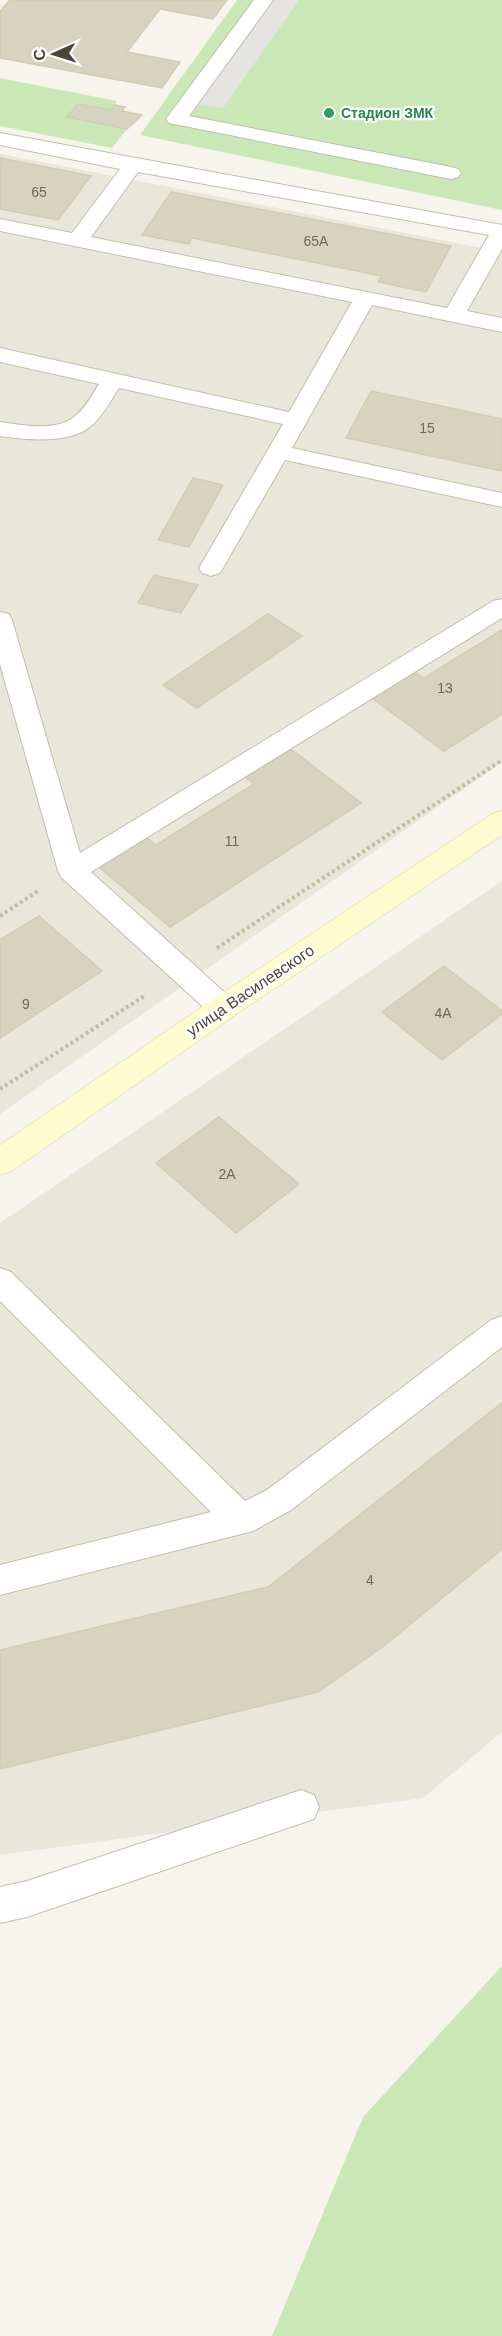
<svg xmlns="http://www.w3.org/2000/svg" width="502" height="2336" font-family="Helvetica,sans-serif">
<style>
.residential{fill:#e9e7da}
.green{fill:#c9e8b6}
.parking{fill:#e5e4e0}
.building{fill:#d7d3c1;stroke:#d2ccb5;stroke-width:1.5}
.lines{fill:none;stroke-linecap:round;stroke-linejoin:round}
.lane-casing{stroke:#c1beae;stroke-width:2}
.secondary-casing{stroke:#d4cf9c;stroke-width:1}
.path{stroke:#c3bda0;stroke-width:4;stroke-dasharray:3 3;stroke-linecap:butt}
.lane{fill:#fff;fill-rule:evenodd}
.secondary{fill:#fefbce;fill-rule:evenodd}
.leisure-dot{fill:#2e9e5b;stroke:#fff;stroke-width:2}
.labels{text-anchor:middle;stroke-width:4.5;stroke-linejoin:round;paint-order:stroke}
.far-leisure-label{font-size:14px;font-weight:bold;fill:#27864d;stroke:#fff;text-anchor:start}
.number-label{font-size:14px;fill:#6d6a5b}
.street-label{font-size:16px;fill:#4a4739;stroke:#fff}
</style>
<rect width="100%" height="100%" fill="#f6f4ec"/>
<g class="residential">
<polygon points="0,154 502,252 502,762 0,1114"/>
<polygon points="502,881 502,1732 423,1798 0,1855 0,1223"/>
</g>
<g class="green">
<polygon points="237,0 502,0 502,210 140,135"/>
<polygon points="0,78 117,101 111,110 78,104 67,117 127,129 112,148 0,126"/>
<polygon points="502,1966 502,2336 272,2336 363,2117"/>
</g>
<polygon class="parking" points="273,0 299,0 223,108 198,104"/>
<g class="building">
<polygon points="10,0 227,0 213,19 160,9 127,52 180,62 162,88 0,58 0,11"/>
<polygon points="78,104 111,110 115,105 125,107 122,111 142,115 127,129 67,117"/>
<polygon points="0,158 91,176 58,220 0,209"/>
<polygon points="171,192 451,246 426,292 378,282 382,276 192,238 189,244 142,235"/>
<polygon points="371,391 502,419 502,471 346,438"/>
<polygon points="193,478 223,485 189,547 158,540"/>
<polygon points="154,575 198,585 181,613 138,603"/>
<polygon points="268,614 302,636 197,708 163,685"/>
<polygon points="502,630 502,714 444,751 372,698 414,672 424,678"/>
<polygon points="291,749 361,803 170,927 99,867 147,838 156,845 254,784 245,777"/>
<polygon points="39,916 102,971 0,1038 0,940"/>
<polygon points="444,966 502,1011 502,1014 442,1060 382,1012"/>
<polygon points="219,1117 299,1184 236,1233 156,1163"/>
<polygon points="502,1403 502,1549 385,1645 318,1692 0,1769 0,1650 268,1587"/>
</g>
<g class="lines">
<g class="lane-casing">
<g id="lane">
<polygon points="254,0 273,0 189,116 451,167 458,169 461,173 458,177 451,179 169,123 166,119 169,115"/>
<path d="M0 133 502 225V249L467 311 502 318V332L372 305 292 448 502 493V507L285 460 223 568 220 573 211 576 202 573 199 568 283 424 119 388C111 400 103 416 91 426 71 444 25 440 0 436V422C22 425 55 432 74 417 85 409 92 395 99 384L0 362V348L289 412 352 302 0 231V219L72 233 120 169 0 145ZM138 172 489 235 447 308 91 237Z"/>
<polygon points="502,599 502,618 91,872 233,1000 237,1008 233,1016 223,1019 213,1016 62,878 58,871 0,664 0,612 9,614 12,620 80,853 493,601"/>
<polygon points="0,1268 11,1272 245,1501 267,1490 491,1320 502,1316 502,1347 291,1510 253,1531 0,1595 0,1565 211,1512 0,1301"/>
<polygon points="301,1790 314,1795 319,1807 314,1819 27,1917 0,1923 0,1887 27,1881"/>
</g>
</g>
<g class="secondary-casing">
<polygon id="secondary" points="502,811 502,835 234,1016 12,1171 0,1175 0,1145 212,1000 492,814"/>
</g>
<g class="path">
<polyline points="0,916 38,891"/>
<polyline points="217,948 502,760"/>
<polyline points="0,1089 146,995"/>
</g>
<use href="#lane" class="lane"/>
<use href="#secondary" class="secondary"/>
</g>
<circle class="leisure-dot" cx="329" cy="113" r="6"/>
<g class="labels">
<g class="far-leisure-label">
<text x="341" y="118">Стадион ЗМК</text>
</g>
<g class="number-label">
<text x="39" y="197">65</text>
<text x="316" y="246">65А</text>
<text x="427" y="433">15</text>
<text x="445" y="693">13</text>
<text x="232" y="846">11</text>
<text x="26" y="1009">9</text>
<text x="443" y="1018">4А</text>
<text x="227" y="1179">2А</text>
<text x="370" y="1585">4</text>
</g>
<g class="street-label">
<text transform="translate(250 990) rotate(-34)" y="6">улица Василевского</text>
</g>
</g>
<g transform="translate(54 54) rotate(267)" stroke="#ffffff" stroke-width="4.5" paint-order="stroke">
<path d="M0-4.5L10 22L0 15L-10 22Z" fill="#4a4739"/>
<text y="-9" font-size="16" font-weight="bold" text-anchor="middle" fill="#4a4739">С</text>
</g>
</svg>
